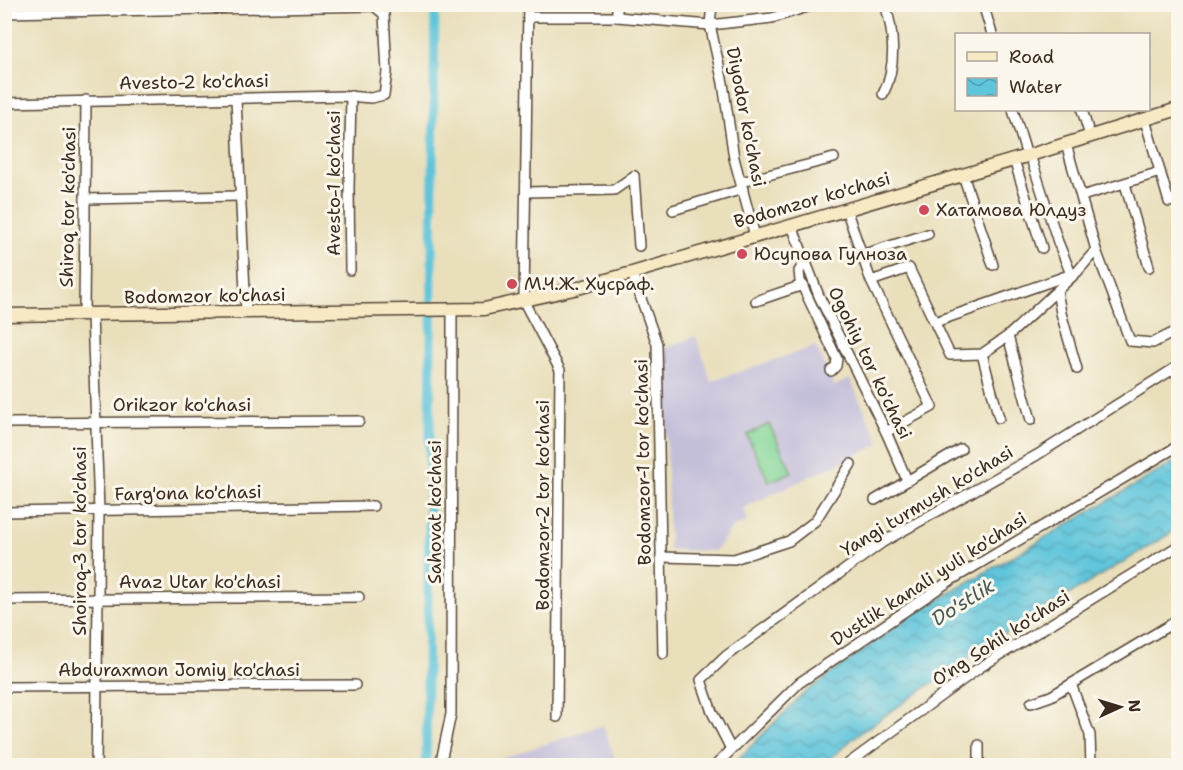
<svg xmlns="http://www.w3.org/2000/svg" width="1183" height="770" font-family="'Shantell Sans',sans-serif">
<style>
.industrial{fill:#c5c0da}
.grass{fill:#82d596;stroke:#5e805a;stroke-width:1.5}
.water{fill:url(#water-waves);stroke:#4c787c;stroke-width:1.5}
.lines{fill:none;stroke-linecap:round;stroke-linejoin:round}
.canal{stroke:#5ec5db;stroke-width:9}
.street-casing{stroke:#554536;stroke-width:12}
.secondary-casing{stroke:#554536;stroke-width:15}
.street{stroke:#fff;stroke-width:9}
.secondary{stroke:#f6e9c3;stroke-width:12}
.poi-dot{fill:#d1495b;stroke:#fbf7ec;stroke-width:2}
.labels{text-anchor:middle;stroke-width:6;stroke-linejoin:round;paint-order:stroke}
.street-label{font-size:18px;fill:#3b2a1e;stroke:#fbf7ec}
.poi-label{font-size:18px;fill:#3b2a1e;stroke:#fbf7ec;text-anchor:start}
.water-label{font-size:20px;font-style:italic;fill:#465857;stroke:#fbf7ec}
</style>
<defs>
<pattern id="water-waves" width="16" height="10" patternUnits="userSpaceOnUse" patternTransform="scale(1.5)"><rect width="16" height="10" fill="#5ec5db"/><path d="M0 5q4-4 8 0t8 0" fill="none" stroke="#4fa0b1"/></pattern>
</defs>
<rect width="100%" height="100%" fill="#fbf7ec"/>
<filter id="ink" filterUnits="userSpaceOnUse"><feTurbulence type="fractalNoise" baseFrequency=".0167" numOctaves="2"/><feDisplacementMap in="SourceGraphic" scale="12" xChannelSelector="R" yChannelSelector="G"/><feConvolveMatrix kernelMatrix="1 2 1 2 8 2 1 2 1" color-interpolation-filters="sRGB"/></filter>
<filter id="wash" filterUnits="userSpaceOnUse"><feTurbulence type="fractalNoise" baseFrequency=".008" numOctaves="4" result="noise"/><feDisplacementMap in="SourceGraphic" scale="24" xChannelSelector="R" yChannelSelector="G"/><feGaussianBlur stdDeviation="1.35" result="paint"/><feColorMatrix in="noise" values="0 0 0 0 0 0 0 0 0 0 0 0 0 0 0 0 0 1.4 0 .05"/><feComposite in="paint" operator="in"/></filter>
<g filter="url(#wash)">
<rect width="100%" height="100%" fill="#e9dfbb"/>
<g class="industrial">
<polygon points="696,336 711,381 816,346 834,386 850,379 880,444 743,508 747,522 733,527 715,551 669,550 664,348"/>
<polygon points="603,725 617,765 482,765"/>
</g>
<polygon class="grass" points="769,424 792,472 769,482 747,435"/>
<polygon class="water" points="1178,460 1178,529 994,640 856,736 823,765 732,765 802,695 907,618"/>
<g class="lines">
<polyline class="canal" points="426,766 435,4"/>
</g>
</g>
<g filter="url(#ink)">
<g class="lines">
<g class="street-casing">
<g id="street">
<polyline points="528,4 524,302 560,370 557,717"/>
<polyline points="712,4 710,25 723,83 734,158 755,236"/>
<polyline points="983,4 992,34"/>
<polyline points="4,13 374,6"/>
<polyline points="528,17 617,17 710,25 772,18 817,4"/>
<polyline points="617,17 617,4"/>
<path d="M883 94C897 67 894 32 885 4"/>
<polyline points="236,99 246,313"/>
<polyline points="4,103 347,96 371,98 384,95 387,72 384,14 374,6"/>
<polyline points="1013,110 1027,156"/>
<polyline points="1082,110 1090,136"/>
<polyline points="1145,120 1169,202 1178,197"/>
<polyline points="1066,144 1096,250 1130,341 1153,343 1178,330"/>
<polyline points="1030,155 1058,242 1071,274"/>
<polyline points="1014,160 1042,248"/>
<polyline points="963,175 993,265"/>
<polyline points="634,176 639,246"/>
<polyline points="741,182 834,158"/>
<polyline points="1125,184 1149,267"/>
<polyline points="526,192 614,190 634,176"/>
<polyline points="1082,196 1160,172"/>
<polyline points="85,199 240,196"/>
<polyline points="846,209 871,281 909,268 950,355 982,354 1008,336 1077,272 1096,250"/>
<polyline points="673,210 743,189"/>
<polyline points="792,226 819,296 886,432 907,480"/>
<polyline points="861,255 928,234"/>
<polyline points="806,261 799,271 800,281 837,359 836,366 831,371"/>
<polyline points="350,270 349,188 351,96"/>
<polyline points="632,273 657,344 663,654"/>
<polyline points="871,281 932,407 886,432"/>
<polyline points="1057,291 1061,313 1077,369"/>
<polyline points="756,301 803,285"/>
<polyline points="84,315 86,100"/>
<polyline points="92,315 99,511 96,766"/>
<polyline points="935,322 1072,274"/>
<polyline points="1008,336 1031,420"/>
<polyline points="982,354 999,418"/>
<polyline points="4,423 359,421"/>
<polyline points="875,500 961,449"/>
<polyline points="4,512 373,506"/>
<polyline points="661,557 734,559 789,541 815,521 851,464"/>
<polyline points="4,600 359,597"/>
<polyline points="1071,684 1090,735 1091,766"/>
<polyline points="4,687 355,685"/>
<polyline points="1031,703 1051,696 1178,620"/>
<polyline points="731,749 712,712 701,680 726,656 883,542 1037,455 1178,366"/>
<polyline points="440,766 451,714 452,311"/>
<polyline points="715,766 799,683 948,582 1178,446"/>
<polyline points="845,766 979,668 1178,546"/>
<polyline points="979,766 979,745"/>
</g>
</g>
<g class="secondary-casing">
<polyline id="secondary" points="4,315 484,309 574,289 632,273 1027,156 1178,109"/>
</g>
<use href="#street" class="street"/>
<use href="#secondary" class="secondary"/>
</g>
</g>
<g class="poi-dot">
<circle cx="924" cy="210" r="6"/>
<circle cx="742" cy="254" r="6"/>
<circle cx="512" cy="284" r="6"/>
</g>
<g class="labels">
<g class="street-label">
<text transform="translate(194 82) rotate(-1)" y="6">Avesto-2 ko'chasi</text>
<text transform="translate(746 117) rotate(79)" y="6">Diyodor ko'chasi</text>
<text transform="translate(334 183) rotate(-90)" y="6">Avesto-1 ko'chasi</text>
<text transform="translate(812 200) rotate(-16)" y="6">Bodomzor ko'chasi</text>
<text transform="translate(68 207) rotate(-89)" y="6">Shiroq tor ko'chasi</text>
<text transform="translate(205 296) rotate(-1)" y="6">Bodomzor ko'chasi</text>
<text transform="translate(870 363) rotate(64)" y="6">Ogohiy tor ko'chasi</text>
<text x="182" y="411">Orikzor ko'chasi</text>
<text transform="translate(643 462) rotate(-91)" y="6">Bodomzor-1 tor ko'chasi</text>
<text transform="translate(188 493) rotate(-1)" y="6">Farg'ona ko'chasi</text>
<text transform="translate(927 501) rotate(-31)" y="6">Yangi turmush ko'chasi</text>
<text transform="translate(543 505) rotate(-90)" y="6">Bodomzor-2 tor ko'chasi</text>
<text transform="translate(435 512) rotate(-90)" y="6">Sahovat ko'chasi</text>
<text transform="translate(80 541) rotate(-90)" y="6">Shoiroq-3 tor ko'chasi</text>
<text transform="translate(929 579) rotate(-33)" y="6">Dustlik kanali yuli ko'chasi</text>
<text x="200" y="588">Avaz Utar ko'chasi</text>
<text transform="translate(1001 638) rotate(-33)" y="6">O'ng Sohil ko'chasi</text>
<text x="179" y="676">Abduraxmon Jomiy ko'chasi</text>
</g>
<g class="poi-label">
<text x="936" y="216">Хатамова Юлдуз</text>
<text x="754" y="260">Юсупова Гулноза</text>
<text x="524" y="290">М.Ч.Ж. Хусраф.</text>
</g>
<g class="water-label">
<text transform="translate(963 602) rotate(-32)" y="7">Do'stlik</text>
</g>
</g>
<rect width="1183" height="770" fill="none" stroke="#fbf7ec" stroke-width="24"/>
<rect x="955" y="33" width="195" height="78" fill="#fbf7ec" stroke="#aea59a" stroke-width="1.5"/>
<rect x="967" y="52" width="30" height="9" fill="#f6e9c3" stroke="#aea59a" stroke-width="1.5"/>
<text x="1009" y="63" font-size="18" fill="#3b2a1e">Road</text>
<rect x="967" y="78" width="30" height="18" fill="url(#water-waves)" stroke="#aea59a" stroke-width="1.5"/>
<text x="1009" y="93" font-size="18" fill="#3b2a1e">Water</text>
<g transform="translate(1120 707) rotate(86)" stroke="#fbf7ec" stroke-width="4.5" paint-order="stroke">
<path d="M0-4.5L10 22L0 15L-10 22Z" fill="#3b2a1e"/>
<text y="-9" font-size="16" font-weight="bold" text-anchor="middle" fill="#3b2a1e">N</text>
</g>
</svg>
